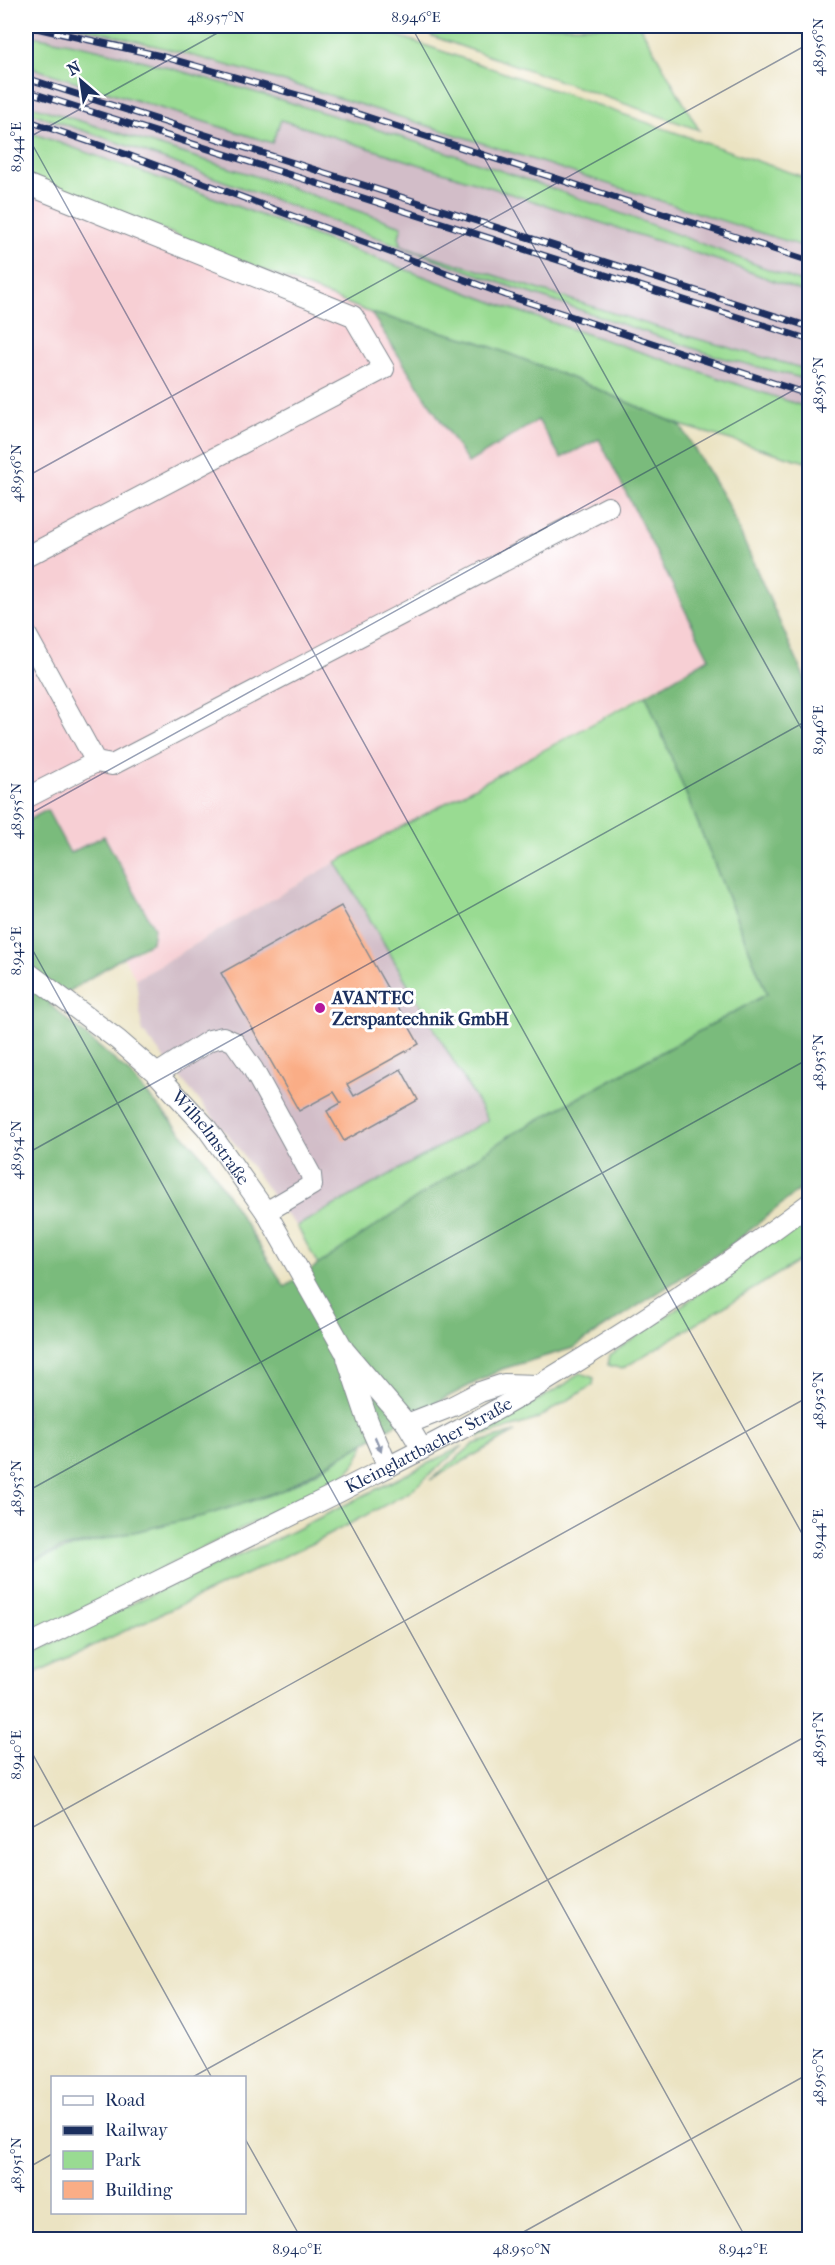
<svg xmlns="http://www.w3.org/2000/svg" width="835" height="2265" font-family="'IM FELL French Canon',serif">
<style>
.built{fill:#f7cfd4}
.industrial{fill:#d2bdc8}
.green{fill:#99db92;stroke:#5a8578;stroke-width:1.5}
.forest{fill:#7abb7c;stroke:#4a756d;stroke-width:1.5}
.building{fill:#faad86}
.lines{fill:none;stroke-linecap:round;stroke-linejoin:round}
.minor-casing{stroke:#838990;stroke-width:22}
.minor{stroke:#fff;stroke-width:20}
.rail-casing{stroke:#1b2f5e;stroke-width:7}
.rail{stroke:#fff;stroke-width:4.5;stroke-dasharray:14;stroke-linecap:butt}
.oneway{fill:#8d97ae}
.ticks{fill:none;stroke:#1b2f5e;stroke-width:1.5;stroke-opacity:0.45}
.poi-dot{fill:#b5179e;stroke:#fff;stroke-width:2}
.labels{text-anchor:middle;stroke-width:6;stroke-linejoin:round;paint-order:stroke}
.poi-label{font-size:18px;font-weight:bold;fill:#1b2f5e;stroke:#fff;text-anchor:start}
.street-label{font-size:18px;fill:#1b2f5e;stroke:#fff}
.neatline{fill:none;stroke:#1b2f5e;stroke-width:2}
.ticks-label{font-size:15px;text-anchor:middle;fill:#1b2f5e}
</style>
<rect width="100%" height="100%" fill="#fff"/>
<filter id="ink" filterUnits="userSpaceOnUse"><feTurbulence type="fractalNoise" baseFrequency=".0167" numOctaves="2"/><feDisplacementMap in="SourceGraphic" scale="12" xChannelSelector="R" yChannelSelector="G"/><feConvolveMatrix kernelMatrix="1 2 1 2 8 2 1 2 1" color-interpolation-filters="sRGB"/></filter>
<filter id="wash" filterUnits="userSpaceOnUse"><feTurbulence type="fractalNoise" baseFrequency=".008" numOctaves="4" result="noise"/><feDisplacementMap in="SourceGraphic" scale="24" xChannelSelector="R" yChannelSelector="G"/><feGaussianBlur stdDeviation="1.35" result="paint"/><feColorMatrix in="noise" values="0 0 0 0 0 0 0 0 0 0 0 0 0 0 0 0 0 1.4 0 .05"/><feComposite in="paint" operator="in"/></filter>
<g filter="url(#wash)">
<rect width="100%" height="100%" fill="#ebe3c2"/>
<polygon class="built" points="26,175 371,313 468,463 538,420 599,439 710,658 336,862 136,979 123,957 145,948 104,837 70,853 47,810 26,821"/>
<g class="industrial">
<polygon points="26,26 74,26 318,90 809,248 809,285 632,218 463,158 311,109 158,65 26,35"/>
<polygon points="26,66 272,143 281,120 723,262 809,294 809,370 666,330 402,246 399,237 402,226 268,180 26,104"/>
<polygon points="26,111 128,146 509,286 719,357 809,380 809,408 503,306 204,194 26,131"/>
<polygon points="336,862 488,1120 297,1226 285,1214 239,1149 142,1031 136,979"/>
</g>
<g class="green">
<path d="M76 26H370L809 179V248C565 173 325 85 76 26Z"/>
<polygon points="423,26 640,26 699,130 432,36"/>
<path d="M26 35C103 47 179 71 254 92 442 146 627 214 809 285V294L723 262 281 120 272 143 26 66Z"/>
<polygon points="26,104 268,180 402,226 399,237 402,246 666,330 809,370 809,380 719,357 509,286 128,146 26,111"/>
<polygon points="26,131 204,194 503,306 809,408 809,463 680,425 574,379 476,341 371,313 26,175"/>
<polygon points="646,695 767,994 509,1136 318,1265 297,1226 488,1120 336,862"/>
<polygon points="809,1214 809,1255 622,1369 608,1365 610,1355 729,1273"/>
<polygon points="580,1373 594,1378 593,1385 535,1420 479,1437 477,1435 564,1385"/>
<polygon points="515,1432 430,1480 474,1444"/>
<path d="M365 1442C359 1461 351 1472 334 1482L26 1637V1564C108 1530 199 1524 282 1490 307 1480 340 1457 365 1442Z"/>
<polygon points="463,1446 408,1493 315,1542 26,1677 26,1656 176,1582 271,1542"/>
</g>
<polygon class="forest" points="371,313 476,341 574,379 680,425 726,501 809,688 809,1182 730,1246 573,1348 502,1369 414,1414 283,1490 207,1515 60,1549 26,1564 26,821 47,810 70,853 104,836 154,928 152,942 123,957 49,1004 127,1071 205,1159 285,1287 509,1136 767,994 646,695 709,658 599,439 561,458 538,420 468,463"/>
<g id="blocks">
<polygon class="building" points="341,906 419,1044 347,1084 354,1096 401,1069 418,1100 344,1141 327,1111 341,1103 334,1092 299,1111 221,973"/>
</g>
</g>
<g filter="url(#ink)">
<use href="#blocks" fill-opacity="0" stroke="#838990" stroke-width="1.5"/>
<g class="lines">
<g class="minor-casing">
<g id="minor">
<polyline points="26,184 353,316 384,369 26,557"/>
<polyline points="26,634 96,762 112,765 608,507"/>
<polyline points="26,798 96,762"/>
<path id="s1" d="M26 971 118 1040 157 1074 206 1127 266 1212 344 1350 407 1424 422 1449"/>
<polyline points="157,1074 210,1040 223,1037 234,1042 253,1069 311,1175 312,1185 266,1212"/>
<polyline points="347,1358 368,1421 388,1467"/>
<polyline points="407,1424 453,1406 480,1392 504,1384 538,1385"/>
<path id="s2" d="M26 1646C129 1596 232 1545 335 1494 403 1459 473 1425 539 1385 632 1329 723 1268 810 1203"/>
</g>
</g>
<use href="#minor" class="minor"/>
<g class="rail-casing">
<g id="rail">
<polyline points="27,26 161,56 315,100 810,261"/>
<polyline points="26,78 810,327"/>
<polyline points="26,91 810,340"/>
<polyline points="26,120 125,154 506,295 810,395"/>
</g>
</g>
<use href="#rail" class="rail"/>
</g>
<defs><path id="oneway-solid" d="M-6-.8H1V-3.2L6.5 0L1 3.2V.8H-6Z" transform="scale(1.5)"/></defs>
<use class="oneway" href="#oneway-solid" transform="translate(378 1444) rotate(67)"/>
</g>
<path class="ticks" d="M411 26 810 744M26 133 810 1548M26 139 230 26M26 477 810 43M26 816 810 381M26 938 747 2240M26 1154 810 719M26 1492 810 1058M26 1742 212 2078M26 1831 810 1396M191 2078 810 1734M244 2137 302 2240M26 2169 52 2154M509 2240 810 2073"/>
<circle class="poi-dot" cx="320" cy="1008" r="6"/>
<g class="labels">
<g class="poi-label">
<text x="332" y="1004">AVANTEC<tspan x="332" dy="21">Zerspantechnik GmbH</tspan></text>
</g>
<g class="street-label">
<text dy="6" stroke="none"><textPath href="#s1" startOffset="250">Wilhelmstraße</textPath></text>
<text dy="6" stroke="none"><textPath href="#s2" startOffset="450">Kleinglattbacher Straße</textPath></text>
</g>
</g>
<rect width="835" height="2265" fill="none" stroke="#fff" stroke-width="66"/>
<rect x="51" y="2076" width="195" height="138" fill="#ffffff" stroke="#a4acbf" stroke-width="1.5"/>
<rect x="63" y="2096" width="30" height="9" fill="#ffffff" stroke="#a4acbf" stroke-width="1.5"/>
<text x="105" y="2106" font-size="18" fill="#1b2f5e">Road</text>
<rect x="63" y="2126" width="30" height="9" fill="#1b2f5e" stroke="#a4acbf" stroke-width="1.5"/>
<text x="105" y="2136" font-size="18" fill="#1b2f5e">Railway</text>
<rect x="63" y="2151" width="30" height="18" fill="#99db92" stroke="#a4acbf" stroke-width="1.5"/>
<text x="105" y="2166" font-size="18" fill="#1b2f5e">Park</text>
<rect x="63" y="2181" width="30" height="18" fill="#faad86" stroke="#a4acbf" stroke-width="1.5"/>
<text x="105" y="2196" font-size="18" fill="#1b2f5e">Building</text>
<g transform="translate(81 81) rotate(331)" stroke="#ffffff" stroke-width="4.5" paint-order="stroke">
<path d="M0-4.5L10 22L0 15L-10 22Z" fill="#1b2f5e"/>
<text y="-9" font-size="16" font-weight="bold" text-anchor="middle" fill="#1b2f5e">N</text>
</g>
<rect x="33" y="33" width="769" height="2199" class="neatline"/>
<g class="ticks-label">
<text x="216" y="22">48.957°N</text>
<text x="416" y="22">8.946°E</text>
<text transform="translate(818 47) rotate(-90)" y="5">48.956°N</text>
<text transform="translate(16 147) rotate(-90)" y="5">8.944°E</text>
<text transform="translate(818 385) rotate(-90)" y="5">48.955°N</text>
<text transform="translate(16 473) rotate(-90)" y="5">48.956°N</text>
<text transform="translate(818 730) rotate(-90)" y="5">8.946°E</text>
<text transform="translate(16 811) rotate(-90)" y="5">48.955°N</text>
<text transform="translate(16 951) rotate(-90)" y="5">8.942°E</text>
<text transform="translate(818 1062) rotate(-90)" y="5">48.953°N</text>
<text transform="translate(16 1150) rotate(-90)" y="5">48.954°N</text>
<text transform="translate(818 1400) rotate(-90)" y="5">48.952°N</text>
<text transform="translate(16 1488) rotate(-90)" y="5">48.953°N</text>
<text transform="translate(818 1534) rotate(-90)" y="5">8.944°E</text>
<text transform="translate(818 1739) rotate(-90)" y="5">48.951°N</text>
<text transform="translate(16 1755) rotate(-90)" y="5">8.940°E</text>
<text transform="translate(818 2077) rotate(-90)" y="5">48.950°N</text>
<text transform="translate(16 2165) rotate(-90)" y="5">48.951°N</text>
<text x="297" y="2254">8.940°E</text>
<text x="522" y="2254">48.950°N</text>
<text x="743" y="2254">8.942°E</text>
</g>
</svg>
